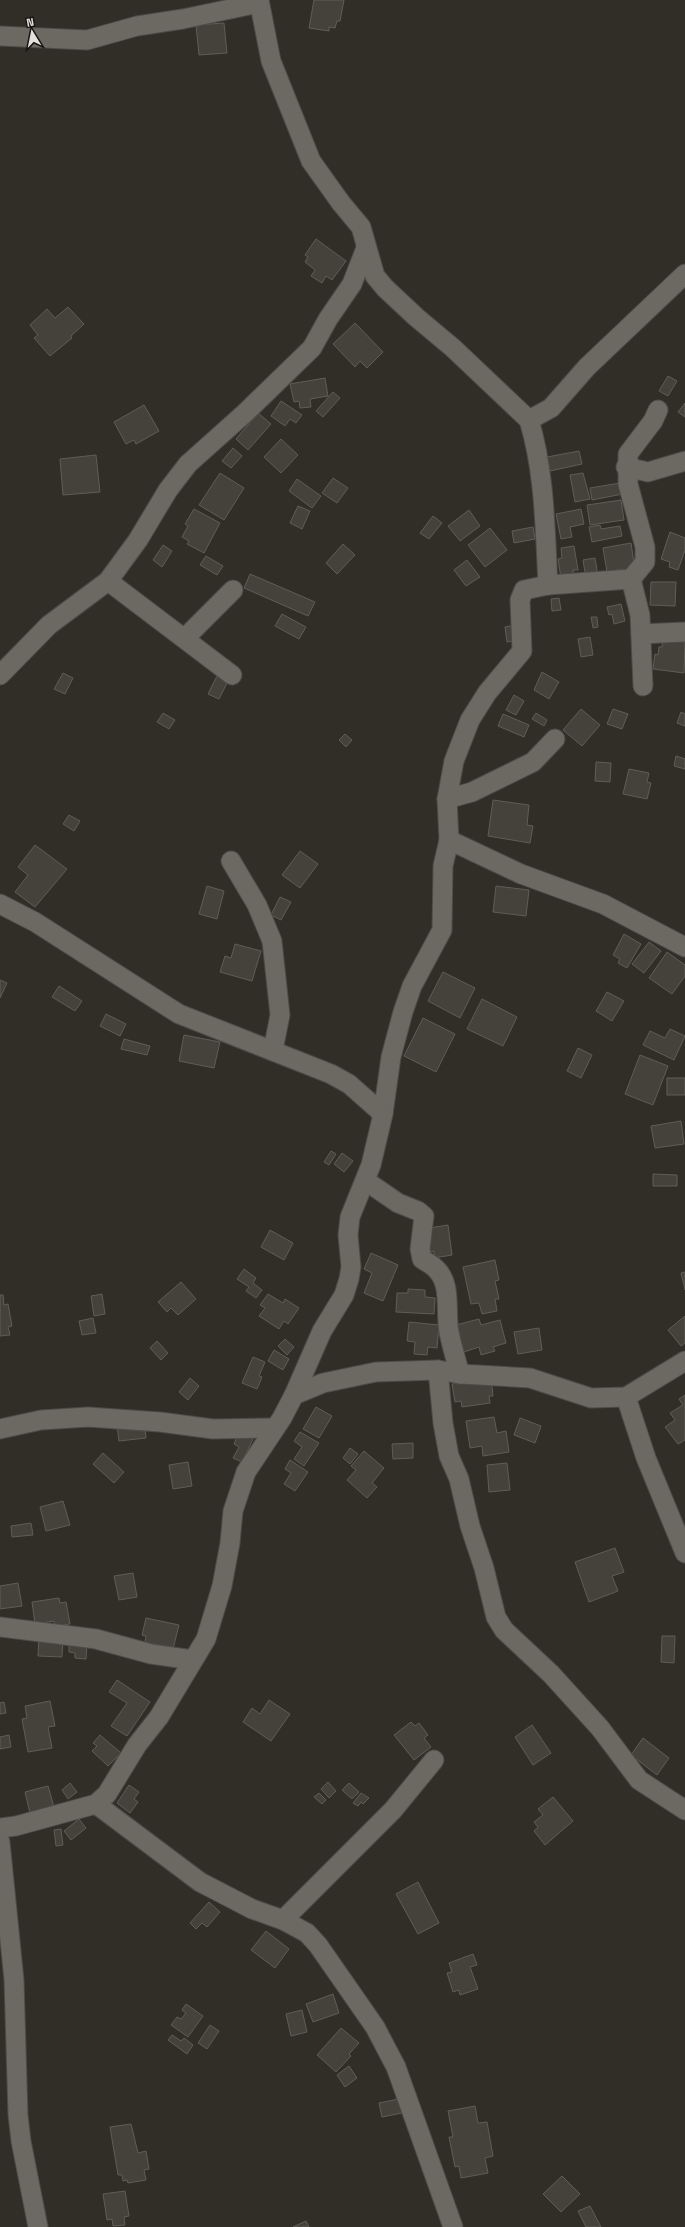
<svg xmlns="http://www.w3.org/2000/svg" width="685" height="2227" font-family="'Space Grotesk',sans-serif">
<style>
.building{fill:#45423c;stroke:#605c56}
.lines{fill:none;stroke-linecap:round;stroke-linejoin:round}
.street-casing{stroke:#4e4b46;stroke-width:21}
.street{stroke:#6c6862;stroke-width:19}
</style>
<rect width="100%" height="100%" fill="#312e28"/>
<g class="building">
<polygon points="314,0 344,0 340,21 337,21 335,28 329,27 329,31 309,28"/>
<polygon points="224,23 227,53 199,55 196,25"/>
<polygon points="316,239 346,261 332,280 326,276 322,283 311,276 315,270 305,262 308,257 305,255"/>
<polygon points="68,307 84,324 71,336 72,338 50,356 34,338 38,335 30,325 47,309 55,318"/>
<polygon points="355,323 383,352 367,368 360,361 355,367 333,344"/>
<polygon points="668,376 677,381 668,396 659,391"/>
<polygon points="325,378 328,396 310,399 311,407 300,408 299,401 294,402 290,384"/>
<polygon points="333,392 340,398 323,417 316,411"/>
<polygon points="281,401 302,415 296,423 290,419 285,426 271,416"/>
<polygon points="685,403 685,417 678,412"/>
<polygon points="144,405 159,431 136,444 134,440 126,444 114,422"/>
<polygon points="258,413 271,424 248,450 236,439"/>
<polygon points="281,439 298,455 281,473 264,457"/>
<polygon points="233,448 242,456 231,468 222,461"/>
<polygon points="579,451 582,464 550,471 547,457"/>
<polygon points="96,455 100,492 63,495 60,459"/>
<polygon points="220,473 244,488 224,520 199,505"/>
<polygon points="583,473 590,499 575,502 570,475"/>
<polygon points="333,478 348,488 337,503 322,493"/>
<polygon points="297,479 321,496 312,508 289,491"/>
<polygon points="626,482 628,493 592,500 590,488"/>
<polygon points="621,500 624,520 590,525 587,505"/>
<polygon points="298,506 310,511 302,529 290,523"/>
<polygon points="194,509 220,523 204,553 187,544 189,541 182,537 188,526 185,524"/>
<polygon points="581,509 584,524 570,527 572,537 561,539 556,514"/>
<polygon points="469,510 480,526 460,541 448,526"/>
<polygon points="433,516 442,523 429,539 420,533"/>
<polygon points="600,525 601,529 620,526 622,536 592,542 589,527"/>
<polygon points="533,527 535,539 514,543 512,531"/>
<polygon points="490,528 507,550 485,567 468,545"/>
<polygon points="670,532 685,538 685,550 678,570 669,567 670,562 661,559"/>
<polygon points="631,543 635,570 624,572 623,569 607,572 603,548"/>
<polygon points="343,544 355,555 337,574 326,563"/>
<polygon points="163,545 172,551 162,567 153,560"/>
<polygon points="574,546 578,570 573,570 574,576 561,578 558,559 562,558 561,548"/>
<polygon points="206,556 223,566 217,575 200,565"/>
<polygon points="595,558 598,576 586,578 583,560"/>
<polygon points="467,560 480,577 466,586 454,570"/>
<polygon points="250,574 315,602 308,616 244,588"/>
<polygon points="651,582 676,582 675,606 650,605"/>
<polygon points="559,598 561,610 552,611 551,599"/>
<polygon points="621,604 625,621 614,624 612,614 609,615 607,607"/>
<polygon points="282,614 306,627 299,639 275,626"/>
<polygon points="591,617 597,617 598,627 593,628"/>
<polygon points="515,625 518,640 507,642 505,627"/>
<polygon points="590,637 593,655 581,657 578,639"/>
<polygon points="663,640 685,642 684,673 653,669 655,654 658,655 659,647 662,647"/>
<polygon points="542,672 559,682 549,699 534,690"/>
<polygon points="63,673 73,678 65,694 54,689"/>
<polygon points="218,674 229,679 219,699 208,694"/>
<polygon points="514,695 524,701 516,715 506,710"/>
<polygon points="581,709 600,725 582,746 563,730"/>
<polygon points="613,709 628,714 622,729 607,724"/>
<polygon points="681,712 685,714 685,726 677,723"/>
<polygon points="163,713 175,720 169,729 157,722"/>
<polygon points="536,713 547,720 544,726 532,719"/>
<polygon points="503,714 529,725 524,737 498,726"/>
<polygon points="345,734 352,740 346,747 339,740"/>
<polygon points="676,756 685,759 685,769 674,766"/>
<polygon points="596,762 611,763 610,782 595,781"/>
<polygon points="629,769 649,773 647,782 651,783 647,799 623,794"/>
<polygon points="493,800 529,805 527,825 533,826 530,843 488,836"/>
<polygon points="69,815 80,821 74,831 63,824"/>
<polygon points="35,845 67,869 35,907 15,892 28,875 18,867"/>
<polygon points="300,851 318,864 300,888 282,875"/>
<polygon points="207,886 224,891 217,919 199,914"/>
<polygon points="496,886 529,890 526,916 493,912"/>
<polygon points="280,897 291,902 281,920 271,915"/>
<polygon points="624,934 641,944 627,968 618,963 620,959 613,955"/>
<polygon points="649,942 661,951 644,973 632,964"/>
<polygon points="235,944 261,951 252,981 220,972 225,956 231,958"/>
<polygon points="667,952 685,965 685,976 672,994 649,978"/>
<polygon points="443,972 475,988 460,1018 428,1001"/>
<polygon points="0,980 7,983 0,998"/>
<polygon points="59,986 82,1001 75,1011 52,997"/>
<polygon points="607,992 624,1001 612,1021 596,1011"/>
<polygon points="482,999 517,1017 503,1046 467,1029"/>
<polygon points="106,1014 126,1024 120,1036 100,1026"/>
<polygon points="423,1018 455,1034 436,1072 404,1056"/>
<polygon points="670,1029 685,1036 674,1060 643,1045 650,1031 665,1038"/>
<polygon points="184,1035 220,1042 214,1068 179,1061"/>
<polygon points="124,1039 150,1046 147,1055 121,1049"/>
<polygon points="578,1048 592,1055 581,1078 567,1071"/>
<polygon points="640,1055 668,1066 653,1105 625,1094"/>
<rect x="667" y="1078" width="18" height="17"/>
<polygon points="681,1121 684,1144 655,1148 651,1126"/>
<polygon points="331,1151 336,1154 329,1165 324,1162"/>
<polygon points="342,1153 353,1161 344,1172 334,1164"/>
<polygon points="653,1174 677,1175 677,1186 653,1186"/>
<polygon points="448,1225 452,1255 434,1258 434,1251 426,1253 423,1229"/>
<polygon points="270,1230 293,1243 284,1260 261,1247"/>
<polygon points="371,1253 398,1265 383,1301 364,1293 372,1273 364,1269"/>
<polygon points="495,1260 499,1280 495,1281 499,1299 495,1299 497,1311 482,1314 479,1303 471,1304 463,1267"/>
<polygon points="244,1269 256,1278 253,1283 262,1290 256,1298 246,1291 249,1287 237,1279"/>
<polygon points="685,1272 685,1290 681,1273"/>
<polygon points="181,1282 196,1299 178,1315 171,1308 167,1312 158,1302"/>
<polygon points="408,1289 425,1290 425,1297 435,1298 434,1314 396,1312 397,1293 408,1293"/>
<polygon points="102,1294 105,1314 94,1316 91,1296"/>
<polygon points="268,1294 283,1303 285,1299 299,1308 288,1324 284,1321 279,1329 259,1316 265,1308 260,1305"/>
<polygon points="0,1295 3,1295 4,1305 8,1304 12,1326 8,1327 10,1335 0,1336"/>
<polygon points="685,1316 685,1343 681,1346 668,1330"/>
<polygon points="93,1318 96,1333 82,1335 79,1321"/>
<polygon points="479,1319 481,1325 500,1320 506,1343 493,1347 495,1351 481,1355 479,1347 464,1352 456,1325"/>
<polygon points="409,1322 439,1325 437,1348 428,1347 427,1355 414,1354 415,1342 407,1341"/>
<polygon points="539,1328 542,1350 518,1354 514,1332"/>
<polygon points="285,1339 294,1347 287,1355 278,1346"/>
<polygon points="157,1341 168,1353 161,1360 150,1348"/>
<polygon points="274,1350 289,1359 283,1370 268,1361"/>
<polygon points="253,1357 265,1362 259,1376 262,1377 257,1389 242,1383"/>
<polygon points="190,1378 199,1386 188,1400 179,1392"/>
<polygon points="491,1378 493,1396 489,1396 490,1403 462,1407 461,1401 455,1402 452,1384"/>
<polygon points="685,1395 685,1440 678,1444 665,1427 675,1420 670,1413 683,1405 679,1399"/>
<polygon points="316,1407 332,1416 319,1438 303,1429"/>
<polygon points="494,1417 497,1433 506,1431 509,1452 483,1456 482,1446 470,1448 466,1421"/>
<polygon points="520,1418 541,1426 535,1443 514,1435"/>
<polygon points="117,1425 145,1428 146,1438 119,1441"/>
<polygon points="239,1432 253,1439 242,1462 233,1458 239,1447 234,1444"/>
<polygon points="300,1432 319,1443 304,1466 294,1459 302,1447 294,1441"/>
<polygon points="413,1443 413,1458 393,1459 392,1444"/>
<polygon points="350,1448 358,1454 350,1464 343,1458"/>
<polygon points="364,1451 384,1468 372,1483 377,1487 367,1498 347,1480 356,1470 351,1466"/>
<polygon points="103,1453 124,1472 114,1483 93,1464"/>
<polygon points="290,1460 308,1472 295,1491 284,1484 291,1473 285,1469"/>
<polygon points="188,1462 192,1486 173,1489 169,1465"/>
<polygon points="507,1463 510,1490 489,1492 487,1465"/>
<polygon points="63,1501 70,1525 46,1531 40,1507"/>
<polygon points="31,1523 33,1535 12,1537 11,1526"/>
<polygon points="615,1548 624,1572 612,1576 618,1591 589,1602 575,1562"/>
<polygon points="133,1573 137,1597 119,1600 114,1576"/>
<polygon points="18,1583 22,1606 0,1609 0,1586"/>
<polygon points="59,1598 60,1603 66,1602 70,1624 55,1626 54,1621 35,1624 32,1602"/>
<polygon points="146,1618 179,1625 173,1649 145,1642 146,1636 142,1635"/>
<polygon points="662,1636 675,1636 674,1663 661,1662"/>
<polygon points="39,1637 63,1638 62,1657 38,1656"/>
<polygon points="69,1641 87,1642 86,1659 75,1658 75,1653 69,1652"/>
<polygon points="117,1680 150,1702 127,1736 111,1726 127,1703 109,1692"/>
<polygon points="269,1700 290,1714 271,1741 243,1722 252,1708 260,1714"/>
<polygon points="50,1701 55,1726 48,1727 52,1748 28,1752 22,1719 27,1718 25,1706"/>
<polygon points="4,1702 6,1713 0,1714 0,1703"/>
<polygon points="411,1722 415,1726 419,1723 428,1735 424,1738 431,1747 414,1760 394,1735"/>
<polygon points="532,1725 551,1753 533,1765 515,1737"/>
<polygon points="9,1735 11,1747 0,1749 0,1737"/>
<polygon points="100,1735 121,1753 108,1766 92,1751 97,1746 93,1743"/>
<polygon points="643,1738 669,1758 657,1775 631,1755"/>
<polygon points="328,1782 336,1791 329,1798 321,1789"/>
<polygon points="70,1783 77,1792 68,1799 62,1790"/>
<polygon points="349,1783 359,1792 352,1799 342,1790"/>
<polygon points="129,1785 139,1792 134,1799 138,1802 130,1813 117,1803"/>
<polygon points="48,1786 54,1807 30,1813 25,1792"/>
<polygon points="319,1793 326,1800 322,1804 314,1797"/>
<polygon points="361,1793 369,1798 363,1804 361,1802 358,1806 353,1803"/>
<polygon points="553,1797 573,1821 545,1845 534,1831 538,1827 534,1822 543,1815 538,1809"/>
<polygon points="79,1819 86,1828 71,1840 64,1831"/>
<polygon points="61,1829 63,1845 56,1846 54,1830"/>
<polygon points="418,1882 439,1923 418,1934 396,1894"/>
<polygon points="209,1902 220,1912 207,1927 202,1923 196,1929 190,1923"/>
<polygon points="266,1931 289,1949 275,1968 251,1950"/>
<polygon points="473,1954 477,1965 470,1967 478,1989 460,1995 459,1990 453,1992 447,1973 452,1972 449,1963"/>
<polygon points="333,1994 339,2013 313,2022 306,2004"/>
<polygon points="186,2004 203,2016 188,2037 171,2025 177,2017 181,2019 186,2013 182,2010"/>
<polygon points="302,2010 307,2032 291,2036 286,2014"/>
<polygon points="210,2025 219,2031 207,2049 198,2043"/>
<polygon points="341,2028 359,2043 349,2054 351,2056 336,2072 317,2055"/>
<polygon points="172,2035 181,2041 184,2038 193,2045 187,2054 168,2040"/>
<polygon points="349,2066 357,2078 345,2087 337,2075"/>
<polygon points="399,2099 402,2113 382,2117 379,2103"/>
<polygon points="475,2106 478,2123 487,2122 493,2156 485,2158 488,2173 461,2178 459,2166 455,2167 449,2137 453,2137 448,2111"/>
<polygon points="131,2124 138,2153 146,2151 149,2169 144,2170 146,2180 128,2183 127,2180 123,2181 122,2175 118,2175 110,2127"/>
<polygon points="562,2176 580,2194 561,2212 543,2194"/>
<polygon points="125,2191 129,2216 124,2217 125,2225 113,2226 112,2219 107,2220 103,2194"/>
<polygon points="590,2206 601,2227 586,2227 578,2211"/>
<polygon points="306,2221 309,2227 293,2227"/>
</g>
<g class="lines">
<g class="street-casing">
<g id="street">
<path d="M259 0 271 61 311 161 341 203 361 227 375 276 385 288 416 317 453 348 529 420C545 473 545 530 548 585L524 590 520 600 522 651 487 693 470 720 454 761 447 799 449 840 443 866 442 930 412 986 403 1012 391 1057 383 1114 371 1165 350 1217 348 1235 351 1267 349 1279 344 1295 322 1331 294 1395"/>
<polyline points="0,36 87,40 137,26 183,19 259,3"/>
<polyline points="529,420 551,408 587,367 685,274"/>
<polyline points="626,467 648,472 685,461"/>
<polyline points="631,579 640,615 643,686"/>
<polyline points="108,581 232,675"/>
<polyline points="548,585 631,579 645,562 645,547 628,484 628,454 653,421 658,410"/>
<polyline points="641,634 685,632"/>
<polyline points="185,638 233,590"/>
<polyline points="0,675 49,625 108,581 138,540 168,490 188,464 245,413 312,348 328,319 352,284 366,248"/>
<polyline points="447,799 472,792 533,762 555,739"/>
<polyline points="449,840 521,874 603,904 685,947"/>
<polyline points="231,861 257,905 272,941 280,1015 273,1050"/>
<polyline points="0,904 35,922 179,1014 331,1074 349,1084 383,1114"/>
<path d="M366 1181 398 1203 418 1211 424 1216 420 1249 422 1259C426 1262 433 1265 437 1270 452 1285 445 1313 449 1332 452 1347 456 1360 460 1374"/>
<polyline points="438,1370 443,1423 449,1456 459,1479 470,1526 484,1568 496,1617 504,1630 551,1674 600,1728 639,1780 685,1810"/>
<polyline points="626,1397 646,1458 685,1553"/>
<polyline points="0,1429 41,1420 88,1417 160,1422 213,1429 275,1428"/>
<polyline points="0,1627 96,1639 151,1654 193,1660"/>
<polyline points="96,1804 200,1882 252,1909 283,1920 307,1933 318,1945 375,2027 396,2067 453,2227"/>
<polyline points="0,1828 16,1826 96,1804 107,1794 137,1745 159,1717 206,1639 222,1586 230,1543 233,1511 246,1472 282,1418 294,1395 323,1383 376,1372 438,1370 460,1374 530,1378 591,1398 626,1397 685,1361"/>
<polyline points="0,1842 14,1980 18,2115 21,2141 38,2227"/>
<polyline points="283,1920 393,1810 434,1760"/>
</g>
</g>
<use href="#street" class="street"/>
</g>
<g transform="translate(32 32) rotate(350)" stroke="#181614" stroke-width="3" paint-order="stroke">
<path d="M0-3L7 15L0 10L-7 15Z" fill="#e3e1dd"/>
<text y="-6" font-size="11" font-weight="bold" text-anchor="middle" fill="#e3e1dd">N</text>
</g>
</svg>
